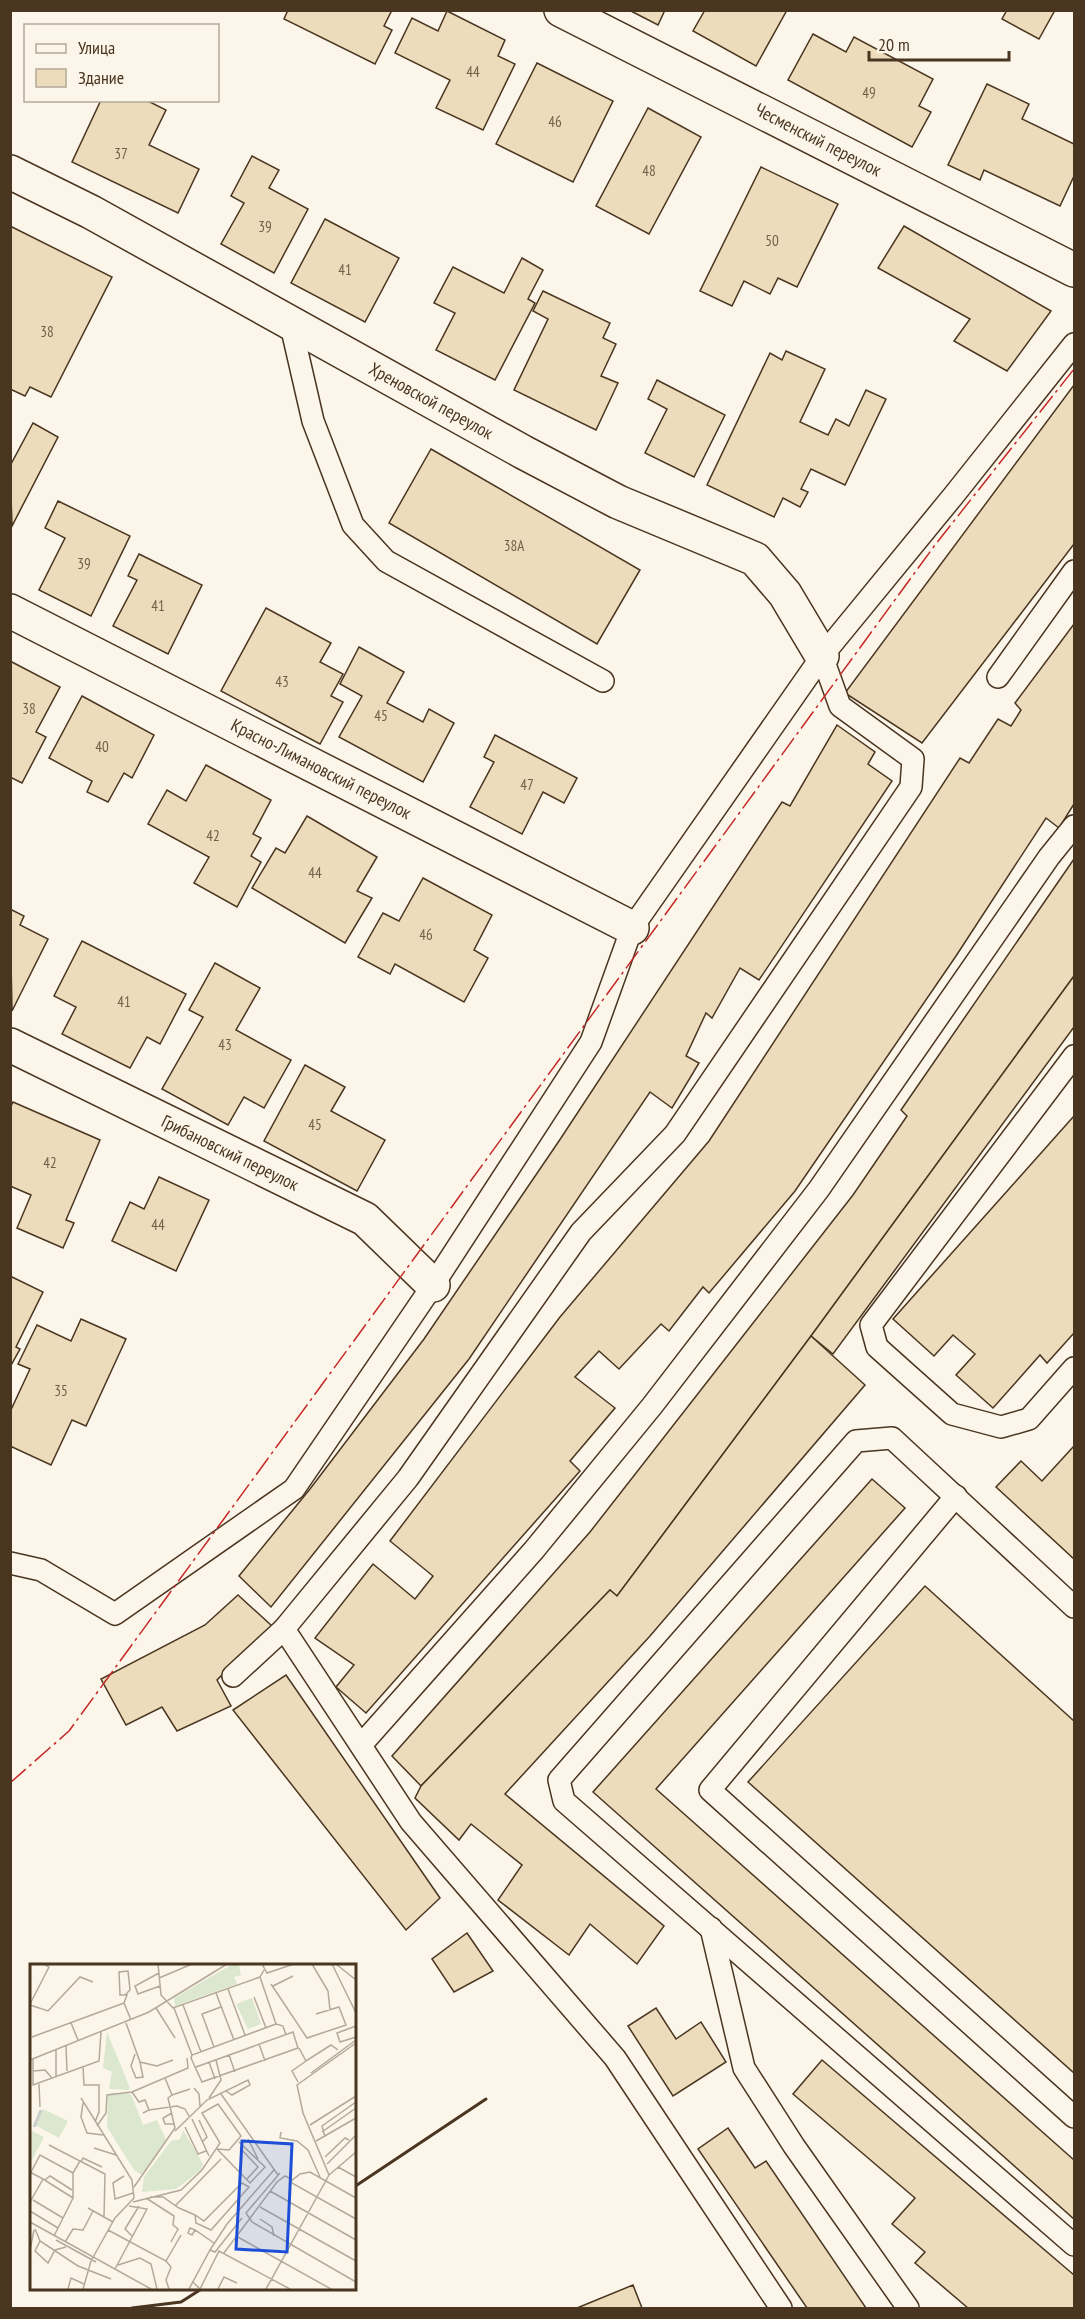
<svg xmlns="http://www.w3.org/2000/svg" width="1085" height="2319" font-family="'PT Sans Narrow',sans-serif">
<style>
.building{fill:#ecdcbc;stroke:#4a3520;stroke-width:1.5}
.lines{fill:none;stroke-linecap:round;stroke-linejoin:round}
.lane-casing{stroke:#4a3520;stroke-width:24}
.street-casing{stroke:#4a3520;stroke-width:36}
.lane{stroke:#fbf6e9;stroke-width:21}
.street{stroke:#fbf6e9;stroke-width:33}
.wall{stroke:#4a3520;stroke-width:3}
.power{stroke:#c62828;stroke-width:1.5;stroke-dasharray:21 4.5 3 4.5;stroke-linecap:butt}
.labels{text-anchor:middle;stroke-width:4.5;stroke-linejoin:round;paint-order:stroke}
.number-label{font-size:15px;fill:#725f47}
.street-label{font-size:18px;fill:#4a3520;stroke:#fbf6e9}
.inset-river{fill:none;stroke:#c9cecd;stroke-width:3}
.inset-road{fill:none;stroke:#b4a999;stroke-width:1.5}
.view{fill:#1d4ed8;fill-opacity:0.15;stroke:#1d4ed8;stroke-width:3}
.inset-edge{fill:none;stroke:#4a3520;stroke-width:3}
</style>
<rect width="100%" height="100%" fill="#fbf6e9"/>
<g class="building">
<polygon points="288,10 392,10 384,26 392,30 375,64 284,19"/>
<polygon points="629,10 665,10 658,25"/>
<polygon points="705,10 787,10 756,66 693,31"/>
<polygon points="1007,10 1055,10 1039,39 1002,19"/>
<polygon points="447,11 505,40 498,56 515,64 483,130 436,108 450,80 395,53 412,18 438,31"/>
<polygon points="813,34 846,52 854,37 933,79 919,106 931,112 912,147 788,80"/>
<polygon points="537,63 613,101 573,182 496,144"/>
<polygon points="987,84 1029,104 1022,119 1074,144 1074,176 1060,206 984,170 980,180 948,165"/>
<polygon points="101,100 146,100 166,110 149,145 199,169 178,213 72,162"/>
<polygon points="648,108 701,137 649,234 596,206"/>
<polygon points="252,156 279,170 269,188 308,209 274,273 221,244 244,203 231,196"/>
<polygon points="761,167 838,204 797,287 778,278 770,294 744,281 732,306 700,291"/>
<polygon points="325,219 399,258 365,322 291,283"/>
<polygon points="10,226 112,277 51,397 30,387 25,396 10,389"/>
<polygon points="904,226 1051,311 1007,371 954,341 970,319 878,268"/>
<polygon points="522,258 543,270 528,299 535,303 495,380 436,350 455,313 434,303 453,267 504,293"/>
<polygon points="543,291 610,323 603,338 616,344 601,376 618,383 596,430 514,390 548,319 533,311"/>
<polygon points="786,351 825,369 800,422 828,435 836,419 849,426 866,390 886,399 845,485 811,469 801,489 808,492 800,507 783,498 774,517 707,485 770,353 782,360"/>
<polygon points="657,380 725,415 694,477 645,453 667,409 648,399"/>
<polygon points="1074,385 1074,544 922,743 845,693"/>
<polygon points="33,423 58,437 12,526 10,466"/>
<polygon points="431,449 640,570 597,644 389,523"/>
<polygon points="58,501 130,536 91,616 39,590 65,538 45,528"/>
<polygon points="139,554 202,585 168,654 113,626 137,580 128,576"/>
<polygon points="266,608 331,643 320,662 343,674 331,696 343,702 320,744 221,691"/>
<polygon points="1074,624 1074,804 1059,828 1046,818 956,956 795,1191 709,1293 703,1287 669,1331 661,1324 619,1369 599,1351 575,1377 615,1408 570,1461 580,1471 366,1713 336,1687 354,1665 315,1638 373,1564 415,1599 433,1576 390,1541 560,1317 709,1141 960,758 969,763 998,719 1011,726 1021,710 1015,703"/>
<polygon points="359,647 404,672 387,703 423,722 429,709 454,723 423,782 339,737 362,696 340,684"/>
<polygon points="10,661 60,687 36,732 46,737 22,783 10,777"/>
<polygon points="82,696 154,735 132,778 124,773 108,802 87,792 92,781 49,758"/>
<polygon points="837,725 875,752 868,764 892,781 759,980 740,968 712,1018 706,1013 686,1056 699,1063 672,1108 650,1092 469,1359 271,1607 239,1576 310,1489 424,1339 559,1141 782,802 790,806"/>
<polygon points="495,735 577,778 564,803 543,792 522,834 470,807 494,762 484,757"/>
<polygon points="206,765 271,800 253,834 261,838 251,856 261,862 237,907 194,883 209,857 148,824 167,790 186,801"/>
<polygon points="307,816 377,857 357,891 372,898 345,943 252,888 276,848 285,853"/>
<polygon points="1074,859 1074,976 811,1336 617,1596 610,1590 421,1786 392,1756 590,1532 853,1195 907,1116 901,1110"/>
<polygon points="423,878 492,915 474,950 488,958 464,1002 395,964 390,974 358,957 383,913 399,921"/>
<polygon points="10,909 24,916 20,925 48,939 12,1011"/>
<polygon points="82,941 186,994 160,1044 147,1037 130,1068 62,1034 76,1007 54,996"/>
<polygon points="215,963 260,988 236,1030 291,1060 264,1108 244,1097 228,1125 162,1089 203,1017 189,1010"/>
<polygon points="1074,976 1074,1027 833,1354 811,1336"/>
<polygon points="305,1065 345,1087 331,1111 385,1140 357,1191 264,1141"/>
<polygon points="13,1102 100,1140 66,1220 74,1223 63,1248 17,1228 31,1195 10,1186 10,1108"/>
<polygon points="1074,1116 1074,1333 1047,1363 1040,1355 993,1408 956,1375 975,1354 953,1335 934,1356 893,1319"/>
<polygon points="159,1177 209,1200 176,1271 112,1241 130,1202 144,1209"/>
<polygon points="10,1276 43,1292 16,1347 20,1349 10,1367"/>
<polygon points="81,1319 126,1339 86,1426 72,1420 51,1465 10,1446 10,1412 30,1369 18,1364 37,1325 71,1341"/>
<polygon points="811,1336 865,1385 650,1636 505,1794 664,1926 637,1964 590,1924 569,1955 498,1900 522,1865 471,1824 459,1840 415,1798 421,1786 610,1590 617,1596"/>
<polygon points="1074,1446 1074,1559 996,1487 1021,1461 1042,1481"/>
<polygon points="872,1479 905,1508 656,1789 1074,2160 1074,2219 593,1792"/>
<polygon points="925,1586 1074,1721 1074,2073 748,1782"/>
<polygon points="238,1595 272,1626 217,1680 231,1706 177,1731 162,1707 126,1725 101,1679 205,1625"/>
<polygon points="286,1675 440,1898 406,1930 233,1710"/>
<polygon points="467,1933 493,1971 454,1992 432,1959"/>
<polygon points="656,2008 676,2039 701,2022 726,2062 673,2096 628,2026"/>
<polygon points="822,2060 1074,2275 1074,2308 968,2308 915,2263 925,2252 892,2224 915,2198 793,2094"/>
<polygon points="728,2128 755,2168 766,2161 866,2308 807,2308 698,2149"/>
<polygon points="633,2285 642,2308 577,2308"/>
</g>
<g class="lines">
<g class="lane-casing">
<g id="lane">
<polyline points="290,321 313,421 353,525 386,561 603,681"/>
<polyline points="998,677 1074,571"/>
<polyline points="1074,1056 871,1325 877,1347 952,1414 1001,1427 1029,1419 1074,1368"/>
<polyline points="956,1496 710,1790 1074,2117"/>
<polyline points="10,1563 41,1570 115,1614 294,1489 433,1285 591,1042 632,928 822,656 954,495 1074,344"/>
<polyline points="1074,1607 892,1438 856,1441 559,1780 564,1801 1074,2245"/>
<polyline points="284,1629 411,1822 615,2058 781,2308"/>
<polyline points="233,1676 284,1629 408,1478 581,1232 675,1134 911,787 913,759 840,706 822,656"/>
<polyline points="361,1745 534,1550 652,1406 819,1189 1049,857 1074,826"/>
<polyline points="711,1928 744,2068 794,2146 908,2308"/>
</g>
</g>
<g class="street-casing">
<g id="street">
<polyline points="561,10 1074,270"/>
<polyline points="10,172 91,212 523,452 618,502 755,559 785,594 822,656"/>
<polyline points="10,611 632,928"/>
<polyline points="10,1045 365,1219 433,1285"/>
</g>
</g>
<use href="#lane" class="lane"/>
<use href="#street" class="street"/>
<g class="wall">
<polyline points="354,2187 486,2099"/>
<polyline points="132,2308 181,2302 203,2288"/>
</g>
<polyline class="power" points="10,1783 69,1731 935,545 1074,369"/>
</g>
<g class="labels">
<g class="number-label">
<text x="473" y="77">44</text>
<text x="869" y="98">49</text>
<text x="555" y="127">46</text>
<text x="121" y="159">37</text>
<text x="649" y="176">48</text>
<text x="265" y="232">39</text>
<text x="772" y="246">50</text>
<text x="345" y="275">41</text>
<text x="47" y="337">38</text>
<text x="514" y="551">38А</text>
<text x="84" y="569">39</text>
<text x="158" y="611">41</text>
<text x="282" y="687">43</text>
<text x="29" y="714">38</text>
<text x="381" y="721">45</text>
<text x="102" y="752">40</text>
<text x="527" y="790">47</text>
<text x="213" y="841">42</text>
<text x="315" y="878">44</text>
<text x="426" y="940">46</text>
<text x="124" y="1007">41</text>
<text x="225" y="1050">43</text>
<text x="315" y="1130">45</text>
<text x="50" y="1168">42</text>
<text x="158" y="1230">44</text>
<text x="61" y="1396">35</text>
</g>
<g class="street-label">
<text transform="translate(818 140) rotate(27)" y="6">Чесменский переулок</text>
<text transform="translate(431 401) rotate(29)" y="6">Хреновской переулок</text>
<text transform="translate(321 769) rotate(27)" y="6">Красно-Лимановский переулок</text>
<text transform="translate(230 1153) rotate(26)" y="6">Грибановский переулок</text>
</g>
</g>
<g transform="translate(30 1964)">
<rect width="326" height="326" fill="#fbf6e9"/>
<path d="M203 0H209L211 11 204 13 207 20 145 42 144 34ZM222 34 231 60 218 65 206 40ZM77 68 100 124 98 126 79 125 82 108 73 104ZM82 129 101 130 113 161 127 156 134 171 136 176 112 211 104 206 77 163 78 132ZM13 145 38 157 29 174 5 161ZM0 166 14 173 2 196 0 195ZM153 166 173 200 171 206 146 225 112 228 114 213 141 177 150 175Z" fill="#dce7d0"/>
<path class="inset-river" d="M4 163 11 146"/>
<path class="inset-road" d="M128 0 131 31 143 44 230 13 234 6M232 0 237 9 264 0M282 0 298 27 300 46M302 0 326 49M306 0 326 16M129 9 105 22 108 30 130 22M230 13 246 60 253 62 256 71M129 14 162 0M241 20 277 74 316 61 309 43 286 50M243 22 263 12M198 25 215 71M186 29 204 76M224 33 236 64M94 39 97 31H90L89 8 98 7 100 26 95 31M0 40 19 3 14 0M0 41 18 47 50 13 63 18M153 41 171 88M126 44 145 74M144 44 162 91M41 59 48 76M96 59 110 98 127 102 143 96M326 62 307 69 310 78 326 73M2 73 94 39 101 56M229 80 235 97M36 82 37 107M184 83 172 50 191 43M269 84 276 97 301 81 308 86M26 86V113M105 90 101 102 106 114 113 113 110 98M199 91 205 108M3 95V121L69 97 71 68M0 96 119 48 197 0M179 98 185 115M53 102 54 121H69V148L65 158M166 103 263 68 268 84 172 118 161 94 162 91 246 60M3 107 15 106 22 114M281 109 326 76M268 118 262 107 276 97M9 120 10 143M164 124 169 130 170 142M102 128 109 138 115 136 119 146 113 149M191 130 248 211M142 131 160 125M51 134 102 216 104 234 85 254 61 297 53 325M179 134 191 116 186 96M53 139 51 153 57 169 73 171M119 146 147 142 155 145 159 152M142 149 133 154 135 160H145M162 155 179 192M169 156 177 173 172 178M280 161 326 132M67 162 76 149 77 131 102 128 158 104 157 94M155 163 168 190 176 187M145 167 177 136 218 116 220 121 202 131 196 127M251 168 250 174 267 177 278 186 290 213M292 168 326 144M295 173 292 162 326 138M218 175 228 195M286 177 326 154M19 181 50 197 43 209V234L24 272M64 184 86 191M210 184 228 203 216 216M187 185 220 219 235 203 209 178M295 193 315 174 319 176M50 197 75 210 74 253M51 198 53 194 72 203M297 200 326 171M308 203 326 213M0 208 13 215 0 238M250 209 216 249 222 258 326 318M0 210 10 191 43 209M299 211 326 188M94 212 83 219 85 235 103 229M13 215 43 234M15 216 20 212 42 226M104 223 145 164 138 134 142 131 135 114M240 227 326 276M120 233H133L149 244 165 251 174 257 212 219 219 223 181 266 166 259 165 251M116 234 144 252 143 261 148 265 141 278M326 234 280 208 270 210 260 218 326 255M3 236 33 254M103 238 151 226 172 206 190 179 172 149 188 140 211 172 199 186 187 185M145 242 191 195M230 243 326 297M58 244 83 258M0 247 28 264M230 255 242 263 244 272M0 258 121 325M5 265 10 277 48 302 81 315M78 266 136 297 141 303 136 316 139 325M165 266 162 271 158 269 160 264 165 266 184 279M102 272 95 265 109 242M206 272 301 325M26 276 66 298M10 277 5 287 18 299 25 286 36 283M35 278 43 265 53 266 63 247M0 286 4 266M180 286 197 260 244 206M194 289 247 218 255 212 263 216M136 297 151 271M88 301 110 294 121 300 127 325M85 305 117 245 99 242M163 318 170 325 189 287 260 325M38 325 41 314 54 320M159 325 180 286 185 288 212 254M188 325 194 313 207 319M236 325 299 211 273 149 267 121 326 79"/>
<path class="view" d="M212 177 262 180 257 288 206 285Z"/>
<rect width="326" height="326" class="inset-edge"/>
</g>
<rect width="1085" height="2319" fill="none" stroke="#4a3520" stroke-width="24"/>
<rect x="24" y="24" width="195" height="78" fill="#fbf6e9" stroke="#b4a999" stroke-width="1.5"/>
<rect x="36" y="44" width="30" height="9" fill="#fbf6e9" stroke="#b4a999" stroke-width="1.5"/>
<text x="78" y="54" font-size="18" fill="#4a3520">Улица</text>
<rect x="36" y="69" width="30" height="18" fill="#ecdcbc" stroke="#b4a999" stroke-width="1.5"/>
<text x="78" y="84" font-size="18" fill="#4a3520">Здание</text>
<path d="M869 51v9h140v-9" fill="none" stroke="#4a3520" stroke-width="3"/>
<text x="878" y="51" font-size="18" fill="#4a3520" stroke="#fbf6e9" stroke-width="4.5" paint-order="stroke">20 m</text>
</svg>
